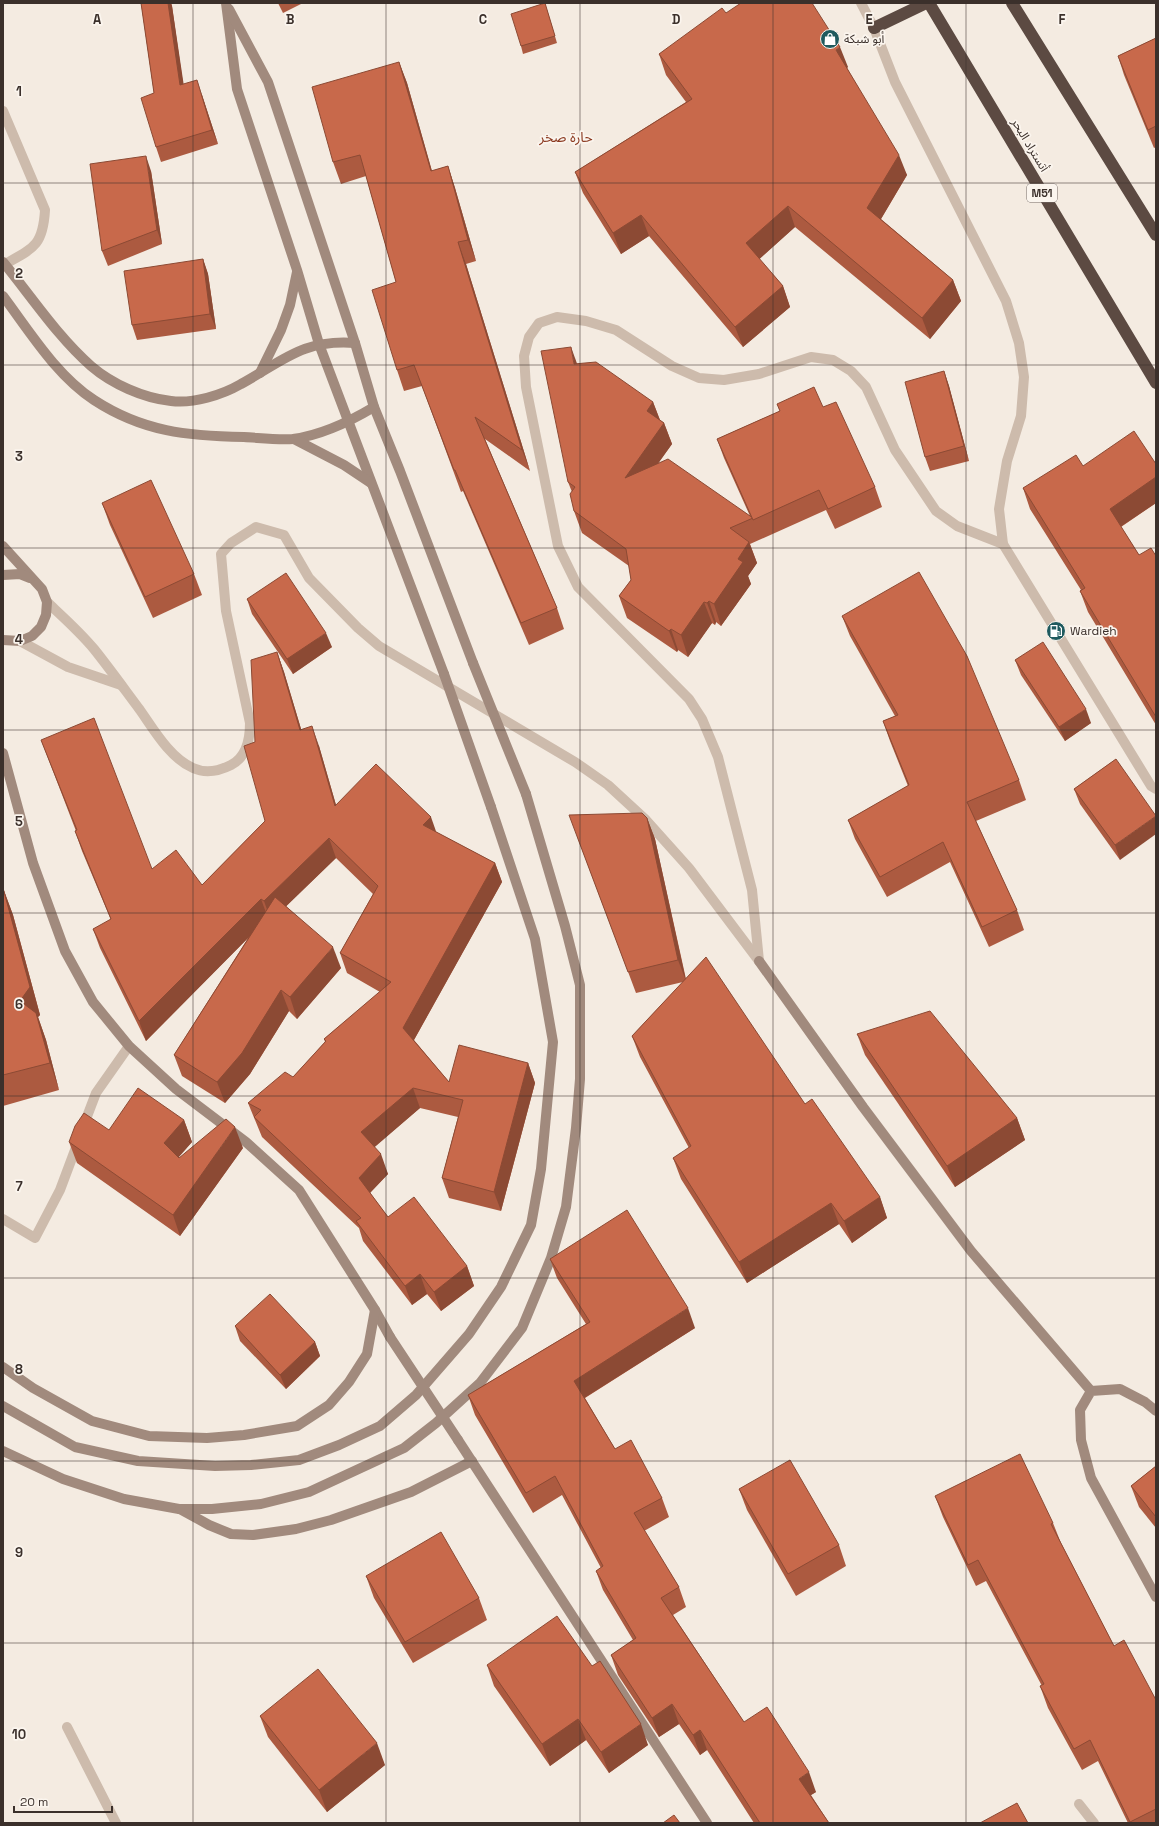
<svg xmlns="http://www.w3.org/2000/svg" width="1159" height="1826" font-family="'Space Grotesk','Noto Sans Arabic',sans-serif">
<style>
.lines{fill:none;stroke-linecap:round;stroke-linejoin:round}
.lane{stroke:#cdbbac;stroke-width:10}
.street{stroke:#cdbbac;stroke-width:10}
.secondary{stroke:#a18a7d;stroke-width:10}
.highway{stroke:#5c4a42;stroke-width:12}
.secondary-bridge{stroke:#a18a7d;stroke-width:10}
.wall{fill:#ac5a40}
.shaded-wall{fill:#8c4a34}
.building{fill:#c8694b;stroke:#8c4a34}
.grid{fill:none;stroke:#3b302b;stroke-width:1;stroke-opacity:0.55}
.labels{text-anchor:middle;stroke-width:3.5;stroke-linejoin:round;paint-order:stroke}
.shield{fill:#fbf5ee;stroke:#756b66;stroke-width:1}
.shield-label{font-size:11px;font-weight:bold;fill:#3b302b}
.poi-label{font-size:12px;fill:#3b302b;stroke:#fbf5ee;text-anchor:start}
.street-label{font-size:12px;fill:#3b302b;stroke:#fbf5ee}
.quarter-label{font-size:14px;fill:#8c3b22;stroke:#fbf5ee}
.grid-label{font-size:13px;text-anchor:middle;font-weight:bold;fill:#3b302b;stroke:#fbf5ee;stroke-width:3.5;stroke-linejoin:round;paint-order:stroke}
</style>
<rect width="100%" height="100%" fill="#f4ebe1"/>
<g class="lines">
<path class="lane" d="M3 111 45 210C43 245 34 248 5 264"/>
<g class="street">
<polyline points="861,3 874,28 895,82 1006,301 1019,343 1024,377 1021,416 1007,461 999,509 1003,544"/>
<path d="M47 602C63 617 80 632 94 649 110 669 125 690 140 710 154 730 170 758 193 768 206 774 219 771 231 765 247 757 250 739 250 723L226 611 221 554 231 543 256 527 284 535 309 578 358 628 379 646 575 762 608 785 646 820 689 868 759 961"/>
<polyline points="20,641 68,667 121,685"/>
<polyline points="759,961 752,890 718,757 702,719 689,699 578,587 558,546 526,387 524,356 529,337 539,323 557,317 586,321 616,330 672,366 699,378 724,380 759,374 811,357 833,360 851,371 866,387 895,450 936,511 957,526 1003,544 1151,786 1156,789"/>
<polyline points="83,1127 96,1093 129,1046"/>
<polyline points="3,1219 35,1238 60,1190 78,1142"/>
<polyline points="67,1727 116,1823"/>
<polyline points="1079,1804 1094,1823"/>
</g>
<g class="secondary">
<polyline points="226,3 237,89 297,270 319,344 444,674"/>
<polyline points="229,9 268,82 355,343 374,407 400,471 473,663"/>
<path d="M3 262C31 296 57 336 91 366 112 384 143 398 171 401 193 404 222 395 241 384 283 361 303 339 355 343"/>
<path d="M3 296C30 332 56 375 94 400 143 432 188 436 244 437 261 438 277 440 293 439 322 435 349 422 374 407"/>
<polyline points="260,373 281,330 290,305 297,272"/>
<polyline points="294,439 344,465 371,483"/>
<polyline points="3,546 42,589 47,602 46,615 41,627 32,636 20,641 3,640"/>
<polyline points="3,575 20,574 30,578"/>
<polyline points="3,753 33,863 65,951 93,1002 129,1046 176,1089 246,1142 299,1190 375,1310 390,1337"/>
<polyline points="759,961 863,1107 971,1251 1091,1391"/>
<polyline points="3,1367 33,1388 92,1421 149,1436 207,1438 244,1435 297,1426 329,1405 349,1382 367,1354 375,1310"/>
<polyline points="3,1406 75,1447 138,1461 215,1466 251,1465 299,1460 339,1445 380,1426 416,1395 469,1334 501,1287 531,1225 541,1169 553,1042 535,939 491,807"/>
<polyline points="1156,1411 1145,1402 1120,1389 1091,1391 1080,1410 1081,1440 1091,1478 1156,1597"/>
<polyline points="458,1440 707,1823"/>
<polyline points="3,1451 63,1479 124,1499 179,1509 212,1509 261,1504 309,1492 404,1448 436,1423 480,1383 522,1328 551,1258 566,1207 576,1128 580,1079 580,985 565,926 526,794"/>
<polyline points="180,1509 209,1525 231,1534 253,1535 296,1529 331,1520 411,1492 472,1461"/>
</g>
<g class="highway">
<polyline points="929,3 1156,383"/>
<polyline points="1012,3 1156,235"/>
<polyline points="874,28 926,3"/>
</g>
<g class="secondary-bridge">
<polyline points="473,663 526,794"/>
<polyline points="444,674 491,807"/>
<polyline points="390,1337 458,1440"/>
</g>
</g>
<g class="wall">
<polygon points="141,3 171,3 172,6 183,84 202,95 218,144 161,162 156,147 154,93"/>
<polygon points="278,3 303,3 283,13"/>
<polygon points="545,3 557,43 523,54 521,46"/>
<polygon points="726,13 848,67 847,68 907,175 881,219 953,280 961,301 930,339 795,227 759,259 783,286 790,307 743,347 649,236 621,254 583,193 575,172 686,102 666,75 659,54"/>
<polygon points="1156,38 1156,147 1154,148 1124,75 1118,56"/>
<polygon points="399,62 407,83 432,171 448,166 455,188 476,261 466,264 530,471 485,439 557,608 564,629 529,645 463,491 461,492 422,386 404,391 397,370 396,282 366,176 341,184 333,162"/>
<polygon points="151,171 162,244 108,266 102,251"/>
<polygon points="203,259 208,274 216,329 137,340 132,325"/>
<polygon points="577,364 653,402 660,420 664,423 672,444 658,463 750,516 724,458 717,439 780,411 777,404 823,407 875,487 882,507 835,529 826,510 750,544 757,563 748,576 751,584 721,626 716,622 715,625 712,623 688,657 678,650 677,652 627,618 619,596 631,580 629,566 582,533 574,511 572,492 568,482"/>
<polygon points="944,371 949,386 969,461 930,471 925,457"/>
<polygon points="1156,464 1156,503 1121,527 1139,555 1156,556 1156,725 1088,612 1080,591 1081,590 1030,509 1023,488 1083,466"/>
<polygon points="102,503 194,574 202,595 153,618 110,525"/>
<polygon points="247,599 332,647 293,674 252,614"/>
<polygon points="842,616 1019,780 1026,800 976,821 1017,910 1024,930 989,947 950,862 887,897 855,839 848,820 908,786 890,741 883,721 895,716 850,636"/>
<polygon points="277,652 284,672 301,729 319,746 336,805 436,832 495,863 502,882 414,1040 449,1082 528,1063 535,1083 501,1211 449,1198 442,1178 458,1117 420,1108 374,1147 388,1174 370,1193 388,1217 467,1266 474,1286 441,1311 427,1294 412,1305 363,1241 359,1228 262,1137 248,1103 293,1077 325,1042 324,1039 380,992 347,973 340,953 373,894 336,858 286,906 341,968 297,1019 289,1011 250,1074 225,1103 182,1076 174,1055 248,938 146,1041 100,948 93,929 111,920 82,851 75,831 76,831 41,740 152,869 202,885 265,821 255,742"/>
<polygon points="1015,660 1091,723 1065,741 1021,675"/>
<polygon points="1116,759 1120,860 1080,804 1074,789"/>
<polygon points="647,818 655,839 686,979 805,1104 880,1197 887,1218 852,1243 839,1224 747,1283 681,1179 673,1158 689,1148 640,1057 632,1036 683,982 636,993 577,836"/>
<polygon points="3,888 13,915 40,1015 38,1017 46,1040 59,1090 3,1106"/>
<polygon points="857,1034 1017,1118 1025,1140 955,1187 865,1055"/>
<polygon points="184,1120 192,1142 178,1157 179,1158 243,1148 180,1236 77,1163 69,1142 109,1130"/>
<polygon points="550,1259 695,1328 585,1398 615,1449 662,1498 669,1517 644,1531 679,1587 686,1607 673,1615 744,1722 816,1792 811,1795 829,1823 754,1823 707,1750 700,1755 679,1724 659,1737 618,1675 611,1655 633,1640 603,1590 596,1571 601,1568 562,1495 533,1513 475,1415 468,1395 586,1324 557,1278"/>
<polygon points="235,1326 315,1342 320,1356 286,1389 240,1341"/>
<polygon points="1156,1466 1156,1528 1139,1507 1131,1486"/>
<polygon points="739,1489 839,1545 846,1566 796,1596 747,1510"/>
<polygon points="935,1496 1053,1523 1061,1543 1114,1646 1156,1700 1156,1823 1128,1823 1098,1761 1082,1770 1048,1708 1040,1686 1042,1686 986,1581 976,1586 943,1517"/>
<polygon points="366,1576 479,1598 487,1620 413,1663 374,1598"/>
<polygon points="487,1665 592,1666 648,1745 609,1773 586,1740 550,1766 494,1686"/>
<polygon points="260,1716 385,1765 327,1812 268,1737"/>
</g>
<g class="shaded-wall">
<polygon points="168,3 171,3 172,6 186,100 180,85"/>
<polygon points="840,47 848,67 844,70 836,50"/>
<polygon points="399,62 407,83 438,193 431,171"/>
<polygon points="197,80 202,95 218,144 212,130"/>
<polygon points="899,155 907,175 875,229 867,208"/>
<polygon points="146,156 151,171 162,244 157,230"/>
<polygon points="448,166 455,188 476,261 468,240"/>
<polygon points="788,206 795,227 754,264 746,243"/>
<polygon points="641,215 649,236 621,254 613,233"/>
<polygon points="458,242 466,264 530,471 522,450"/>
<polygon points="203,259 208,274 216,329 210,314"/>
<polygon points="953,280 961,301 930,339 922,318"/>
<polygon points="783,286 790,307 743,347 735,327"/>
<polygon points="571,347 579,369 574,364"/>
<polygon points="944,371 949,386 969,461 964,446"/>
<polygon points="653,402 661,423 647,411"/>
<polygon points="664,423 672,444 633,499 625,478"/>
<polygon points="1156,477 1156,503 1117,529 1110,509"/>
<polygon points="749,542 757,563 748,576 751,584 721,626 714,604 738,559"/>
<polygon points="709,601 716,622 715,625 707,603"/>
<polygon points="704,602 712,623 688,657 681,635"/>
<polygon points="671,629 678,650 677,652 669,631"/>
<polygon points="326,633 332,647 293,674 287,659"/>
<polygon points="277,652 284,672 307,749 300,730"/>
<polygon points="1086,709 1091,723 1065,741 1059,727"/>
<polygon points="312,726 319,746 342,826 335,806"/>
<polygon points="1156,816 1156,834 1120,860 1115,845"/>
<polygon points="431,817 438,837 423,825"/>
<polygon points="647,818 655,839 686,981 678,960"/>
<polygon points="329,838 336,858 271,921 264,901"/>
<polygon points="495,863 502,882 410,1047 403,1028"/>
<polygon points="3,888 13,915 40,1015 38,1017 46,1040 59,1090 50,1063 20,1001"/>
<polygon points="261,899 268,918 146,1041 139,1021"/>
<polygon points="333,947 341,968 297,1019 290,997"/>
<polygon points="281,990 289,1011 250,1074 225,1103 217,1082"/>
<polygon points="528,1063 535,1083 501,1211 494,1192"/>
<polygon points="413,1088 420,1108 369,1152 361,1132"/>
<polygon points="1017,1118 1025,1140 955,1187 947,1166"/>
<polygon points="184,1120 192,1142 172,1165 164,1143"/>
<polygon points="235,1127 243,1148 180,1236 173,1215"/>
<polygon points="381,1154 388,1174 366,1197 359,1178"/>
<polygon points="880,1197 887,1218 852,1243 844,1221"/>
<polygon points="831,1203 839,1224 747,1283 739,1262"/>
<polygon points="467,1266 474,1286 441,1311 434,1292"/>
<polygon points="420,1274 427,1294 412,1305 405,1286"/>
<polygon points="688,1308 695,1328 581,1400 574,1381"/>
<polygon points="315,1342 320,1356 286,1389 280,1375"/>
<polygon points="672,1704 679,1724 659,1737 652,1718"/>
<polygon points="578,1719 586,1740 550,1766 542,1744"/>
<polygon points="641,1724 648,1745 609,1773 601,1752"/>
<polygon points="700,1730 707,1750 700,1755 693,1735"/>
<polygon points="377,1743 385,1765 327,1812 319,1790"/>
<polygon points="809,1772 816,1792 806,1798 799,1779"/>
</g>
<g class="building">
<polygon points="141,3 168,3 180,85 197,80 212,130 156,147 141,98 154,93"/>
<polygon points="545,3 555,36 521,46 511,14"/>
<polygon points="741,3 812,3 840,47 836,50 899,155 867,208 953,280 922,318 788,206 746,243 783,286 735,327 641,215 613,233 575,172 692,99 659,54 722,8 726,13"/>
<polygon points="1156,38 1156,126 1148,130 1118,56"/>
<polygon points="399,62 431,171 448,166 468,240 458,242 522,450 475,417 557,608 521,623 455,470 454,470 414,365 397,370 372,290 396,282 360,155 333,162 312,87"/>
<polygon points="146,156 157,230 102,251 90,164"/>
<polygon points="203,259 210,314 132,325 124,271"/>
<polygon points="571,347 574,364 596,362 653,402 647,411 664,423 625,478 668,459 753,518 730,528 749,542 738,559 743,562 714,604 709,601 707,603 704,602 681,635 671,629 669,631 619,596 631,580 626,549 574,511 570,494 575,487 568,482 541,351"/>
<polygon points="944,371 964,446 925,457 905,382"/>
<polygon points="814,387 823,407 836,402 875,487 828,509 819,490 753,520 717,439 780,411 777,404"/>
<polygon points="1134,431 1156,464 1156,477 1110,509 1139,555 1151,548 1156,556 1156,717 1080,591 1085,588 1023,488 1076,455 1083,466"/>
<polygon points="151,480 194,574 145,597 102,503"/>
<polygon points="919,572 967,656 1019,780 967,802 1017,910 982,927 943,842 880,877 848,820 909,785 883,721 898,715 842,616"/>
<polygon points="286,573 326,633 287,659 247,599"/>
<polygon points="1043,642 1086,709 1059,727 1015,660"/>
<polygon points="277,652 300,730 312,726 335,806 376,764 431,817 423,825 495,863 403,1028 449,1082 459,1045 528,1063 494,1192 442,1178 463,1100 413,1088 361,1132 381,1154 359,1178 388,1217 414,1197 467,1266 434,1292 420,1274 405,1286 356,1221 361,1218 254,1117 261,1110 248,1103 285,1072 293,1077 326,1041 324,1039 391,982 340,953 378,886 329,838 264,901 261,899 139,1021 93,929 111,919 75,831 77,830 41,740 94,718 152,869 176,850 202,885 265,821 244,746 255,742 251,660"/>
<polygon points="1116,759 1156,816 1115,845 1074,789"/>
<polygon points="642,813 647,818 678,960 628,972 569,815"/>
<polygon points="3,888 30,987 20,1001 36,1013 50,1063 3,1075"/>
<polygon points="275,897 333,947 290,997 281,990 242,1053 217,1082 174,1055"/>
<polygon points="706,957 805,1104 812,1099 880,1197 844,1221 831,1203 739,1262 673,1158 691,1146 632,1036"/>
<polygon points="930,1011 1017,1118 947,1166 857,1034"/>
<polygon points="138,1088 184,1120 164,1143 179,1158 226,1119 235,1127 173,1215 69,1142 75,1126 84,1113 109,1130"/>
<polygon points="627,1210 688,1308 574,1381 615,1449 631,1440 662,1498 634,1513 679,1587 661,1598 744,1722 767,1707 809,1772 799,1779 829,1823 760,1823 700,1730 693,1735 672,1704 652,1718 611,1655 636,1638 596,1571 603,1566 555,1476 526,1493 468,1395 590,1322 550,1259"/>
<polygon points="270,1294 315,1342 280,1375 235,1326"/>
<polygon points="1020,1454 1053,1523 1051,1524 1114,1646 1124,1640 1156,1700 1156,1809 1130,1822 1090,1740 1074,1749 1040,1686 1044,1684 978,1560 968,1565 935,1496"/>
<polygon points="790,1460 839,1545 788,1574 739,1489"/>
<polygon points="1156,1466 1156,1517 1131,1486"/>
<polygon points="441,1532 479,1598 405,1642 366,1576"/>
<polygon points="557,1616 592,1666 600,1661 641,1724 601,1752 578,1719 542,1744 487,1665"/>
<polygon points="318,1669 377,1743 319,1790 260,1716"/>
<polygon points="1017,1803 1028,1823 980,1823"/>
<polygon points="674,1815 680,1823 663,1823"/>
</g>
<path class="grid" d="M193 3V1823M386 3V1823M580 3V1823M773 3V1823M966 3V1823M3 183H1156M3 365H1156M3 548H1156M3 730H1156M3 913H1156M3 1096H1156M3 1278H1156M3 1461H1156M3 1643H1156"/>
<defs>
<g id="shop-disc" transform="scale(1)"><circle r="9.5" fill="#1f5a5e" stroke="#fbf5ee"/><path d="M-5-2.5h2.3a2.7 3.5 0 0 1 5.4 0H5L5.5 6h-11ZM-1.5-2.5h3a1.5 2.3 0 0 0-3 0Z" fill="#fff"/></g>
<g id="fuel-disc" transform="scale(1)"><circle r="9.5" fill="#1f5a5e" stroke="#fbf5ee"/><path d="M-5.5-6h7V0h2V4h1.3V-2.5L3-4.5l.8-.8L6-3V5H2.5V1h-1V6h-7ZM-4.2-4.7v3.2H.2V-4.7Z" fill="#fff"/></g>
</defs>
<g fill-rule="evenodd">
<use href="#shop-disc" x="830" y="39"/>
<use href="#fuel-disc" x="1056" y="631"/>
</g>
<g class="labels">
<rect class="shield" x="1027" y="184" width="30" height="18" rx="3"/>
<g class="shield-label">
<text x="1042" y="197">M51</text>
</g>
<g class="poi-label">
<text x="844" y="43">أبو شبكة</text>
<text x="1070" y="635">Wardieh</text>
</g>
<g class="street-label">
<text transform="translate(1030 145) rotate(59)" y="4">أتستراد البحر</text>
</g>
<g class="quarter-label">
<text x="566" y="142">حارة صخر</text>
</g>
</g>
<g class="grid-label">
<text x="97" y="24">A</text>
<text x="290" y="24">B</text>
<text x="483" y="24">C</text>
<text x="676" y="24">D</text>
<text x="869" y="24">E</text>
<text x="1062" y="24">F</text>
<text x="19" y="96">1</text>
<text x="19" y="278">2</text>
<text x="19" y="461">3</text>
<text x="19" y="644">4</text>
<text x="19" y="826">5</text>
<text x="19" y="1009">6</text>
<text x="19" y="1191">7</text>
<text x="19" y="1374">8</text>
<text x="19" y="1557">9</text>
<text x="19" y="1739">10</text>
</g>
<rect width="1159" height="1826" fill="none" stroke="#3b302b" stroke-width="8"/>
<path d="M14 1806v6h98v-6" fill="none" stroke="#3b302b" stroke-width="2"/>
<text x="20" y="1806" font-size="12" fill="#3b302b" stroke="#fbf5ee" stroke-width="3" paint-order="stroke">20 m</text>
</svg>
